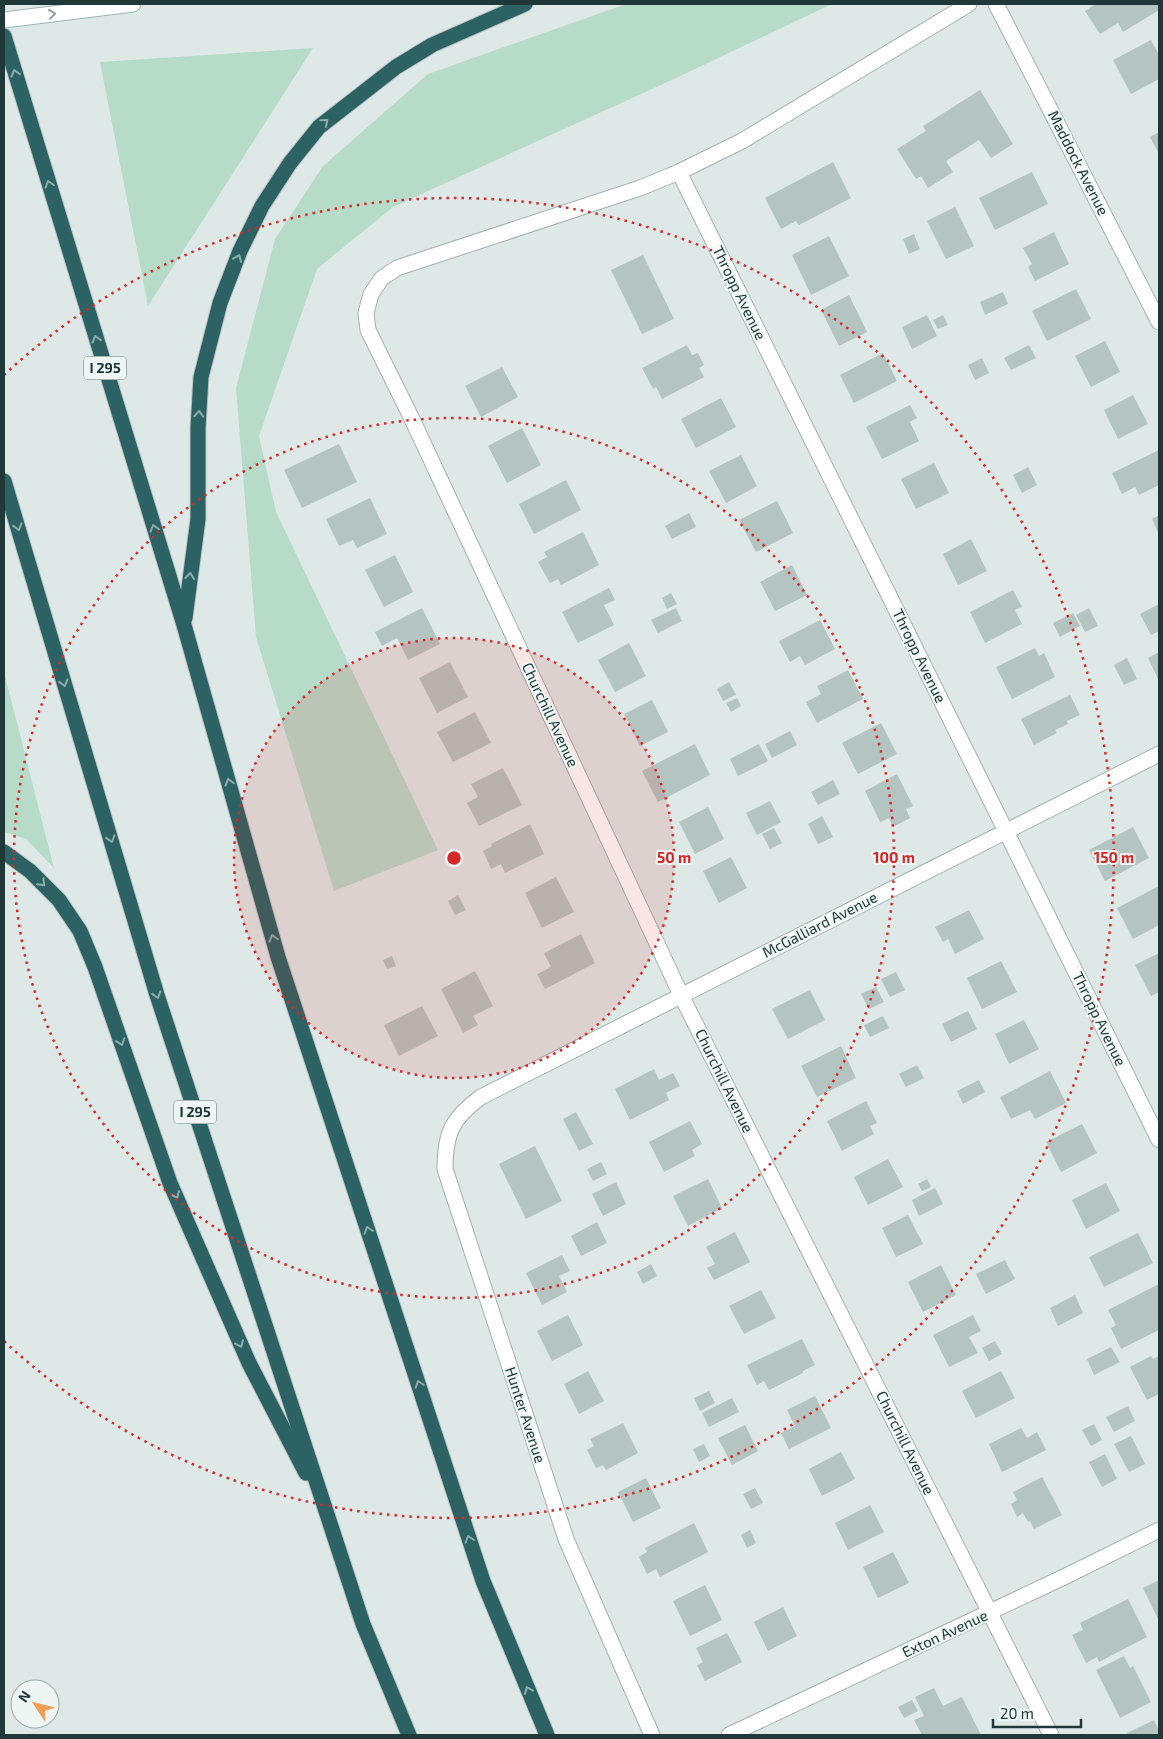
<svg xmlns="http://www.w3.org/2000/svg" width="1163" height="1739" font-family="'Exo 2',sans-serif">
<style>
.green{fill:#b7dbc9}
.building{fill:#b4c4c1}
.lines{fill:none;stroke-linecap:round;stroke-linejoin:round}
.street-casing{stroke:#a1b1af;stroke-width:17}
.secondary-casing{stroke:#9eb5b2;stroke-width:17}
.highway-casing{stroke:#bcc4c3;stroke-width:17}
.street{stroke:#fff;stroke-width:15}
.secondary{stroke:#fff;stroke-width:15}
.highway{stroke:#2c6264;stroke-width:15}
.oneway{stroke:#909c9c}
.oneway2{stroke:#8dacac}
.ring{fill:none;stroke:#d62828;stroke-width:2.5;stroke-dasharray:2.5 5}
.labels{text-anchor:middle;stroke-width:4;stroke-linejoin:round;paint-order:stroke}
.shield{fill:#eef6f4;stroke:#5e7270;stroke-width:1}
.shield-label{font-size:14px;font-weight:bold;fill:#203938}
.street-label{font-size:15px;fill:#203938;stroke:#eef6f4}
.centre{fill:#d62828;stroke:#eef6f4;stroke-width:2.5}
.ring-label{font-size:15px;text-anchor:middle;font-weight:bold;fill:#d62828;stroke:#eef6f4;stroke-width:4;stroke-linejoin:round;paint-order:stroke}
</style>
<rect width="100%" height="100%" fill="#dee9e7"/>
<g class="green">
<polygon points="626,4 832,4 674,79 393,207 317,269 259,436 276,512 438,850 334,891 256,637 236,388 275,239 323,166 428,74"/>
<polygon points="313,48 148,306 100,62"/>
<polygon points="4,672 54,868 26,839 4,832"/>
</g>
<g class="building">
<polygon points="1096,4 1159,4 1159,10 1123,32 1118,23 1100,34 1085,11"/>
<polygon points="1151,40 1159,55 1159,79 1131,94 1113,60"/>
<polygon points="980,90 1013,144 991,158 979,140 946,161 953,172 928,188 921,176 916,179 897,149 926,131 923,126"/>
<polygon points="1159,132 1159,154 1150,137"/>
<polygon points="833,162 851,198 799,225 796,221 781,229 765,198"/>
<polygon points="1032,172 1048,204 995,230 979,198"/>
<polygon points="955,207 974,246 946,259 927,221"/>
<polygon points="1054,232 1069,264 1035,281 1028,267 1032,264 1023,248"/>
<polygon points="914,234 920,249 909,254 903,239"/>
<polygon points="829,236 849,276 811,295 792,255"/>
<polygon points="643,255 674,319 642,334 611,270"/>
<polygon points="1076,289 1091,319 1047,341 1032,311"/>
<polygon points="1003,292 1008,304 985,315 980,302"/>
<polygon points="849,295 867,332 839,346 821,310"/>
<polygon points="927,315 937,336 912,349 902,327"/>
<polygon points="943,315 948,325 938,329 933,320"/>
<polygon points="1105,341 1120,372 1091,387 1075,356"/>
<polygon points="687,345 692,355 698,353 704,365 699,368 704,377 662,399 656,387 653,389 642,368"/>
<polygon points="1029,345 1036,358 1011,370 1004,358"/>
<polygon points="883,353 897,381 854,403 840,375"/>
<polygon points="982,358 989,373 975,380 968,365"/>
<polygon points="502,367 518,397 481,417 465,386"/>
<polygon points="1133,395 1148,424 1118,439 1104,410"/>
<polygon points="721,398 736,427 696,448 681,419"/>
<polygon points="910,405 917,418 910,422 919,441 882,459 866,427"/>
<polygon points="522,428 541,465 507,483 488,446"/>
<polygon points="339,444 357,482 302,508 284,470"/>
<polygon points="1159,450 1159,485 1139,495 1135,487 1122,494 1112,473"/>
<polygon points="741,455 757,486 726,503 709,471"/>
<polygon points="934,463 949,493 916,509 901,479"/>
<polygon points="1028,467 1037,485 1022,493 1013,475"/>
<polygon points="566,480 581,510 534,534 519,504"/>
<polygon points="370,498 387,534 357,548 353,540 339,546 326,519"/>
<polygon points="777,501 793,533 756,552 739,520"/>
<polygon points="689,513 696,527 672,539 665,526"/>
<polygon points="1159,515 1159,535 1152,519"/>
<polygon points="583,532 599,565 561,585 558,579 550,583 538,562 547,557 544,552"/>
<polygon points="971,539 987,571 958,585 943,554"/>
<polygon points="395,555 413,592 384,607 365,570"/>
<polygon points="792,565 807,595 775,611 760,582"/>
<polygon points="609,588 615,600 604,605 614,625 578,643 562,612"/>
<polygon points="1013,590 1022,607 1015,610 1022,624 985,643 970,612"/>
<polygon points="671,593 677,604 667,609 662,598"/>
<polygon points="1159,604 1159,631 1151,635 1140,614"/>
<polygon points="422,608 440,644 408,660 397,638 382,646 375,632"/>
<polygon points="676,608 682,621 658,633 651,620"/>
<polygon points="1089,608 1098,626 1085,632 1076,615"/>
<polygon points="1073,613 1080,626 1060,637 1053,623"/>
<polygon points="820,620 835,649 805,665 800,656 790,662 779,641"/>
<polygon points="629,643 646,676 615,692 598,660"/>
<polygon points="1035,648 1039,656 1044,653 1055,677 1012,699 996,667"/>
<polygon points="1159,652 1159,681 1148,658"/>
<polygon points="1127,658 1137,679 1124,685 1114,665"/>
<polygon points="450,662 468,697 437,713 419,678"/>
<polygon points="848,670 863,699 817,723 806,702 821,694 817,686"/>
<polygon points="729,682 736,695 723,701 717,689"/>
<polygon points="1070,695 1080,715 1067,721 1068,724 1055,730 1057,733 1034,745 1021,719"/>
<polygon points="737,698 741,706 731,712 726,703"/>
<polygon points="652,700 668,732 640,746 624,714"/>
<polygon points="475,712 491,743 453,762 437,732"/>
<polygon points="881,723 897,754 858,774 842,743"/>
<polygon points="790,731 797,745 772,758 765,744"/>
<polygon points="695,744 710,775 658,802 642,771"/>
<polygon points="759,744 768,761 738,776 730,759"/>
<polygon points="503,768 522,805 479,826 467,803 478,797 471,784"/>
<polygon points="897,774 913,806 906,809 910,818 893,827 889,818 880,822 865,791"/>
<polygon points="833,780 840,794 818,805 811,792"/>
<polygon points="770,801 781,822 757,835 746,813"/>
<polygon points="708,807 724,839 695,854 679,822"/>
<polygon points="822,816 833,837 818,844 808,824"/>
<polygon points="530,824 544,854 505,873 501,864 491,869 483,851 492,846 491,844"/>
<polygon points="1133,827 1149,858 1105,881 1089,850"/>
<polygon points="774,828 782,843 770,849 762,834"/>
<polygon points="731,857 747,888 719,903 703,871"/>
<polygon points="556,877 574,912 542,928 525,893"/>
<polygon points="1159,886 1159,925 1133,939 1117,908"/>
<polygon points="458,895 466,910 455,915 448,901"/>
<polygon points="969,910 984,939 955,954 948,939 943,942 935,927"/>
<polygon points="581,934 595,963 545,989 537,974 551,967 544,953"/>
<polygon points="1159,953 1159,992 1151,996 1135,965"/>
<polygon points="392,956 396,966 387,969 383,960"/>
<polygon points="1001,961 1017,992 982,1009 967,978"/>
<polygon points="475,971 493,1006 473,1016 478,1025 463,1033 441,989"/>
<polygon points="896,972 905,990 890,997 881,979"/>
<polygon points="876,987 884,1002 869,1009 861,994"/>
<polygon points="810,990 825,1020 788,1039 772,1009"/>
<polygon points="422,1006 438,1036 399,1056 384,1025"/>
<polygon points="968,1011 977,1029 951,1042 942,1024"/>
<polygon points="883,1016 889,1028 870,1037 864,1025"/>
<polygon points="1024,1020 1039,1049 1009,1064 995,1034"/>
<polygon points="841,1046 856,1078 817,1097 801,1066"/>
<polygon points="917,1065 924,1078 906,1087 899,1074"/>
<polygon points="654,1069 659,1080 673,1073 680,1086 666,1093 669,1100 630,1120 615,1089"/>
<polygon points="1050,1071 1066,1103 1035,1119 1030,1110 1011,1119 1000,1097"/>
<polygon points="979,1080 985,1092 963,1104 957,1091"/>
<polygon points="866,1101 877,1123 870,1126 874,1134 842,1151 827,1121"/>
<polygon points="576,1112 593,1144 579,1151 563,1119"/>
<polygon points="690,1121 702,1144 692,1150 695,1156 664,1172 649,1142"/>
<polygon points="1082,1124 1097,1153 1061,1172 1046,1142"/>
<polygon points="535,1146 562,1201 526,1219 499,1164"/>
<polygon points="888,1159 903,1187 868,1205 854,1177"/>
<polygon points="601,1162 607,1174 593,1181 587,1169"/>
<polygon points="708,1179 722,1208 688,1226 673,1196"/>
<polygon points="927,1179 931,1187 922,1191 918,1184"/>
<polygon points="616,1182 626,1204 603,1216 592,1194"/>
<polygon points="1106,1183 1120,1211 1086,1229 1072,1200"/>
<polygon points="935,1188 943,1204 919,1216 912,1200"/>
<polygon points="908,1215 923,1244 896,1257 882,1228"/>
<polygon points="597,1222 607,1243 581,1256 571,1236"/>
<polygon points="735,1232 750,1262 714,1280 707,1268 715,1264 706,1247"/>
<polygon points="1138,1233 1153,1263 1104,1287 1089,1257"/>
<polygon points="562,1255 570,1271 559,1276 567,1292 542,1305 526,1273"/>
<polygon points="1005,1260 1015,1279 986,1294 976,1274"/>
<polygon points="651,1264 657,1276 643,1284 637,1272"/>
<polygon points="941,1265 956,1295 923,1312 908,1282"/>
<polygon points="1159,1284 1159,1330 1121,1349 1111,1328 1116,1325 1108,1310"/>
<polygon points="761,1290 776,1318 744,1334 729,1306"/>
<polygon points="1075,1295 1083,1313 1058,1326 1050,1308"/>
<polygon points="568,1315 583,1345 552,1361 537,1331"/>
<polygon points="973,1315 981,1331 969,1337 978,1353 949,1367 933,1335"/>
<polygon points="802,1339 815,1365 803,1371 803,1373 769,1390 764,1381 757,1385 747,1365"/>
<polygon points="995,1341 1002,1354 989,1361 982,1348"/>
<polygon points="1111,1347 1120,1362 1094,1375 1087,1359"/>
<polygon points="1151,1356 1153,1359 1159,1356 1159,1394 1147,1400 1130,1367"/>
<polygon points="588,1371 604,1401 579,1414 564,1384"/>
<polygon points="1001,1371 1015,1398 976,1418 962,1391"/>
<polygon points="709,1391 715,1403 700,1411 694,1398"/>
<polygon points="815,1396 831,1428 789,1449 781,1433 795,1426 787,1410"/>
<polygon points="732,1398 739,1412 709,1427 702,1413"/>
<polygon points="1128,1406 1135,1421 1114,1432 1106,1417"/>
<polygon points="623,1423 638,1453 606,1470 603,1465 596,1468 587,1450 594,1446 590,1439"/>
<polygon points="1094,1424 1102,1440 1091,1446 1082,1430"/>
<polygon points="745,1425 758,1451 732,1465 718,1438"/>
<polygon points="1021,1428 1027,1438 1037,1432 1046,1450 1002,1472 989,1444"/>
<polygon points="1131,1436 1145,1464 1129,1472 1114,1444"/>
<polygon points="704,1444 710,1456 699,1462 693,1449"/>
<polygon points="841,1452 855,1479 822,1496 809,1469"/>
<polygon points="1105,1454 1117,1479 1102,1487 1089,1462"/>
<polygon points="1042,1477 1062,1515 1034,1529 1030,1521 1028,1522 1023,1513 1017,1517 1011,1504 1017,1500 1013,1492"/>
<polygon points="646,1478 661,1508 633,1522 618,1492"/>
<polygon points="755,1488 763,1503 751,1509 743,1494"/>
<polygon points="870,1505 884,1532 848,1550 835,1523"/>
<polygon points="694,1523 708,1552 660,1577 656,1569 647,1574 639,1557 647,1552 645,1548"/>
<polygon points="750,1530 756,1543 747,1548 741,1535"/>
<polygon points="893,1552 909,1583 878,1598 863,1567"/>
<polygon points="1159,1580 1159,1621 1143,1588"/>
<polygon points="705,1585 722,1620 690,1636 673,1601"/>
<polygon points="1128,1599 1147,1637 1099,1662 1097,1657 1086,1663 1072,1635 1083,1630 1080,1623"/>
<polygon points="783,1607 797,1636 768,1651 754,1622"/>
<polygon points="727,1633 742,1662 705,1681 697,1665 703,1662 696,1648"/>
<polygon points="1124,1656 1130,1668 1133,1666 1151,1702 1120,1718 1096,1670"/>
<polygon points="934,1688 943,1706 962,1697 981,1735 922,1735 914,1720 924,1716 915,1697"/>
<polygon points="912,1700 918,1711 904,1718 898,1707"/>
<polygon points="1154,1720 1159,1731 1159,1735 1129,1735 1127,1733"/>
</g>
<g class="lines">
<g class="street-casing">
<g id="street">
<polyline points="969,4 742,141 679,172 640,188 397,268 382,278 371,294 366,313 368,330 412,419 681,995 1051,1735"/>
<polyline points="996,4 1159,322"/>
<polyline points="679,172 1159,1140"/>
<path d="M652 1735 566 1539 445 1169C445 1133 452 1118 481 1097L1159 754"/>
<polyline points="729,1735 1064,1577 1159,1530"/>
</g>
</g>
<g class="secondary-casing">
<polyline id="secondary" points="4,20 133,4"/>
</g>
<g class="highway-casing">
<g id="highway">
<polyline points="4,36 184,625 278,957 483,1581 547,1735"/>
<polyline points="4,481 157,995 363,1624 409,1735"/>
<polyline points="185,618 198,519 198,428 201,377 220,303 240,251 262,206 290,163 319,127 396,67 432,45 525,4"/>
<polyline points="4,852 30,871 59,900 80,931 95,967 170,1183 249,1363 306,1473"/>
</g>
</g>
<use href="#street" class="street"/>
<use href="#secondary" class="secondary"/>
<use href="#highway" class="highway"/>
</g>
<defs><path id="oneway-chevron" d="M-2-3.5L2.5 0L-2 3.5" fill="none" stroke-width="1.6" stroke-linecap="round" stroke-linejoin="round" transform="scale(1.25)"/></defs>
<use class="oneway" href="#oneway-chevron" transform="translate(52 14) rotate(-7)"/>
<g class="oneway2">
<use href="#oneway-chevron" transform="translate(15 73) rotate(-107)"/>
<use href="#oneway-chevron" transform="translate(325 122) rotate(-39)"/>
<use href="#oneway-chevron" transform="translate(49 184) rotate(-107)"/>
<use href="#oneway-chevron" transform="translate(238 258) rotate(-68)"/>
<use href="#oneway-chevron" transform="translate(96 339) rotate(-107)"/>
<use href="#oneway-chevron" transform="translate(199 414) rotate(-86)"/>
<use href="#oneway-chevron" transform="translate(18 527) rotate(73)"/>
<use href="#oneway-chevron" transform="translate(154 528) rotate(-107)"/>
<use href="#oneway-chevron" transform="translate(190 576) rotate(-83)"/>
<use href="#oneway-chevron" transform="translate(64 683) rotate(73)"/>
<use href="#oneway-chevron" transform="translate(229 782) rotate(-106)"/>
<use href="#oneway-chevron" transform="translate(111 839) rotate(73)"/>
<use href="#oneway-chevron" transform="translate(42 883) rotate(46)"/>
<use href="#oneway-chevron" transform="translate(273 938) rotate(-106)"/>
<use href="#oneway-chevron" transform="translate(157 995) rotate(73)"/>
<use href="#oneway-chevron" transform="translate(121 1042) rotate(71)"/>
<use href="#oneway-chevron" transform="translate(176 1195) rotate(66)"/>
<use href="#oneway-chevron" transform="translate(368 1230) rotate(-108)"/>
<use href="#oneway-chevron" transform="translate(240 1344) rotate(66)"/>
<use href="#oneway-chevron" transform="translate(419 1384) rotate(-108)"/>
<use href="#oneway-chevron" transform="translate(469 1539) rotate(-108)"/>
<use href="#oneway-chevron" transform="translate(528 1690) rotate(-112)"/>
</g>
<circle cx="454" cy="858" r="220" fill="#d62828" fill-opacity=".12"/>
<g class="ring">
<circle cx="454" cy="858" r="220"/>
<circle cx="454" cy="858" r="440"/>
<path d="M4 375A660 660 0 1 1 4 1341"/>
</g>
<g class="labels">
<g class="shield">
<rect x="84" y="356.5" width="42" height="23" rx="4"/>
<rect x="174" y="1100.5" width="42" height="23" rx="4"/>
</g>
<g class="shield-label">
<text x="105" y="373">I 295</text>
<text x="195" y="1117">I 295</text>
</g>
<g class="street-label">
<text transform="translate(1078 163) rotate(63)" y="5">Maddock Avenue</text>
<text transform="translate(739 293) rotate(64)" y="5">Thropp Avenue</text>
<text transform="translate(919 656) rotate(64)" y="5">Thropp Avenue</text>
<text transform="translate(550 715) rotate(65)" y="5">Churchill Avenue</text>
<text transform="translate(820 925) rotate(-27)" y="5">McGalliard Avenue</text>
<text transform="translate(1099 1019) rotate(64)" y="5">Thropp Avenue</text>
<text transform="translate(724 1081) rotate(64)" y="5">Churchill Avenue</text>
<text transform="translate(525 1415) rotate(72)" y="5">Hunter Avenue</text>
<text transform="translate(905 1443) rotate(64)" y="5">Churchill Avenue</text>
<text transform="translate(945 1634) rotate(-25)" y="5">Exton Avenue</text>
</g>
</g>
<circle cx="454" cy="858" r="8" class="centre"/>
<g class="ring-label">
<text x="674" y="863">50 m</text>
<text x="894" y="863">100 m</text>
<text x="1114" y="863">150 m</text>
</g>
<rect width="1163" height="1739" fill="none" stroke="#203938" stroke-width="10"/>
<g transform="translate(35 1704) rotate(305)"><circle r="24" fill="#eef6f4" stroke="#9caaa9"/>
<path d="M0-4L9 19L0 12L-9 19Z" fill="#efa056"/>
<text y="-8" font-size="14" font-weight="bold" text-anchor="middle" fill="#203938">N</text>
</g>
<path d="M993 1719v8h88v-8" fill="none" stroke="#203938" stroke-width="2.5"/>
<text x="1000" y="1719" font-size="15" fill="#203938" stroke="#eef6f4" stroke-width="4" paint-order="stroke">20 m</text>
</svg>
